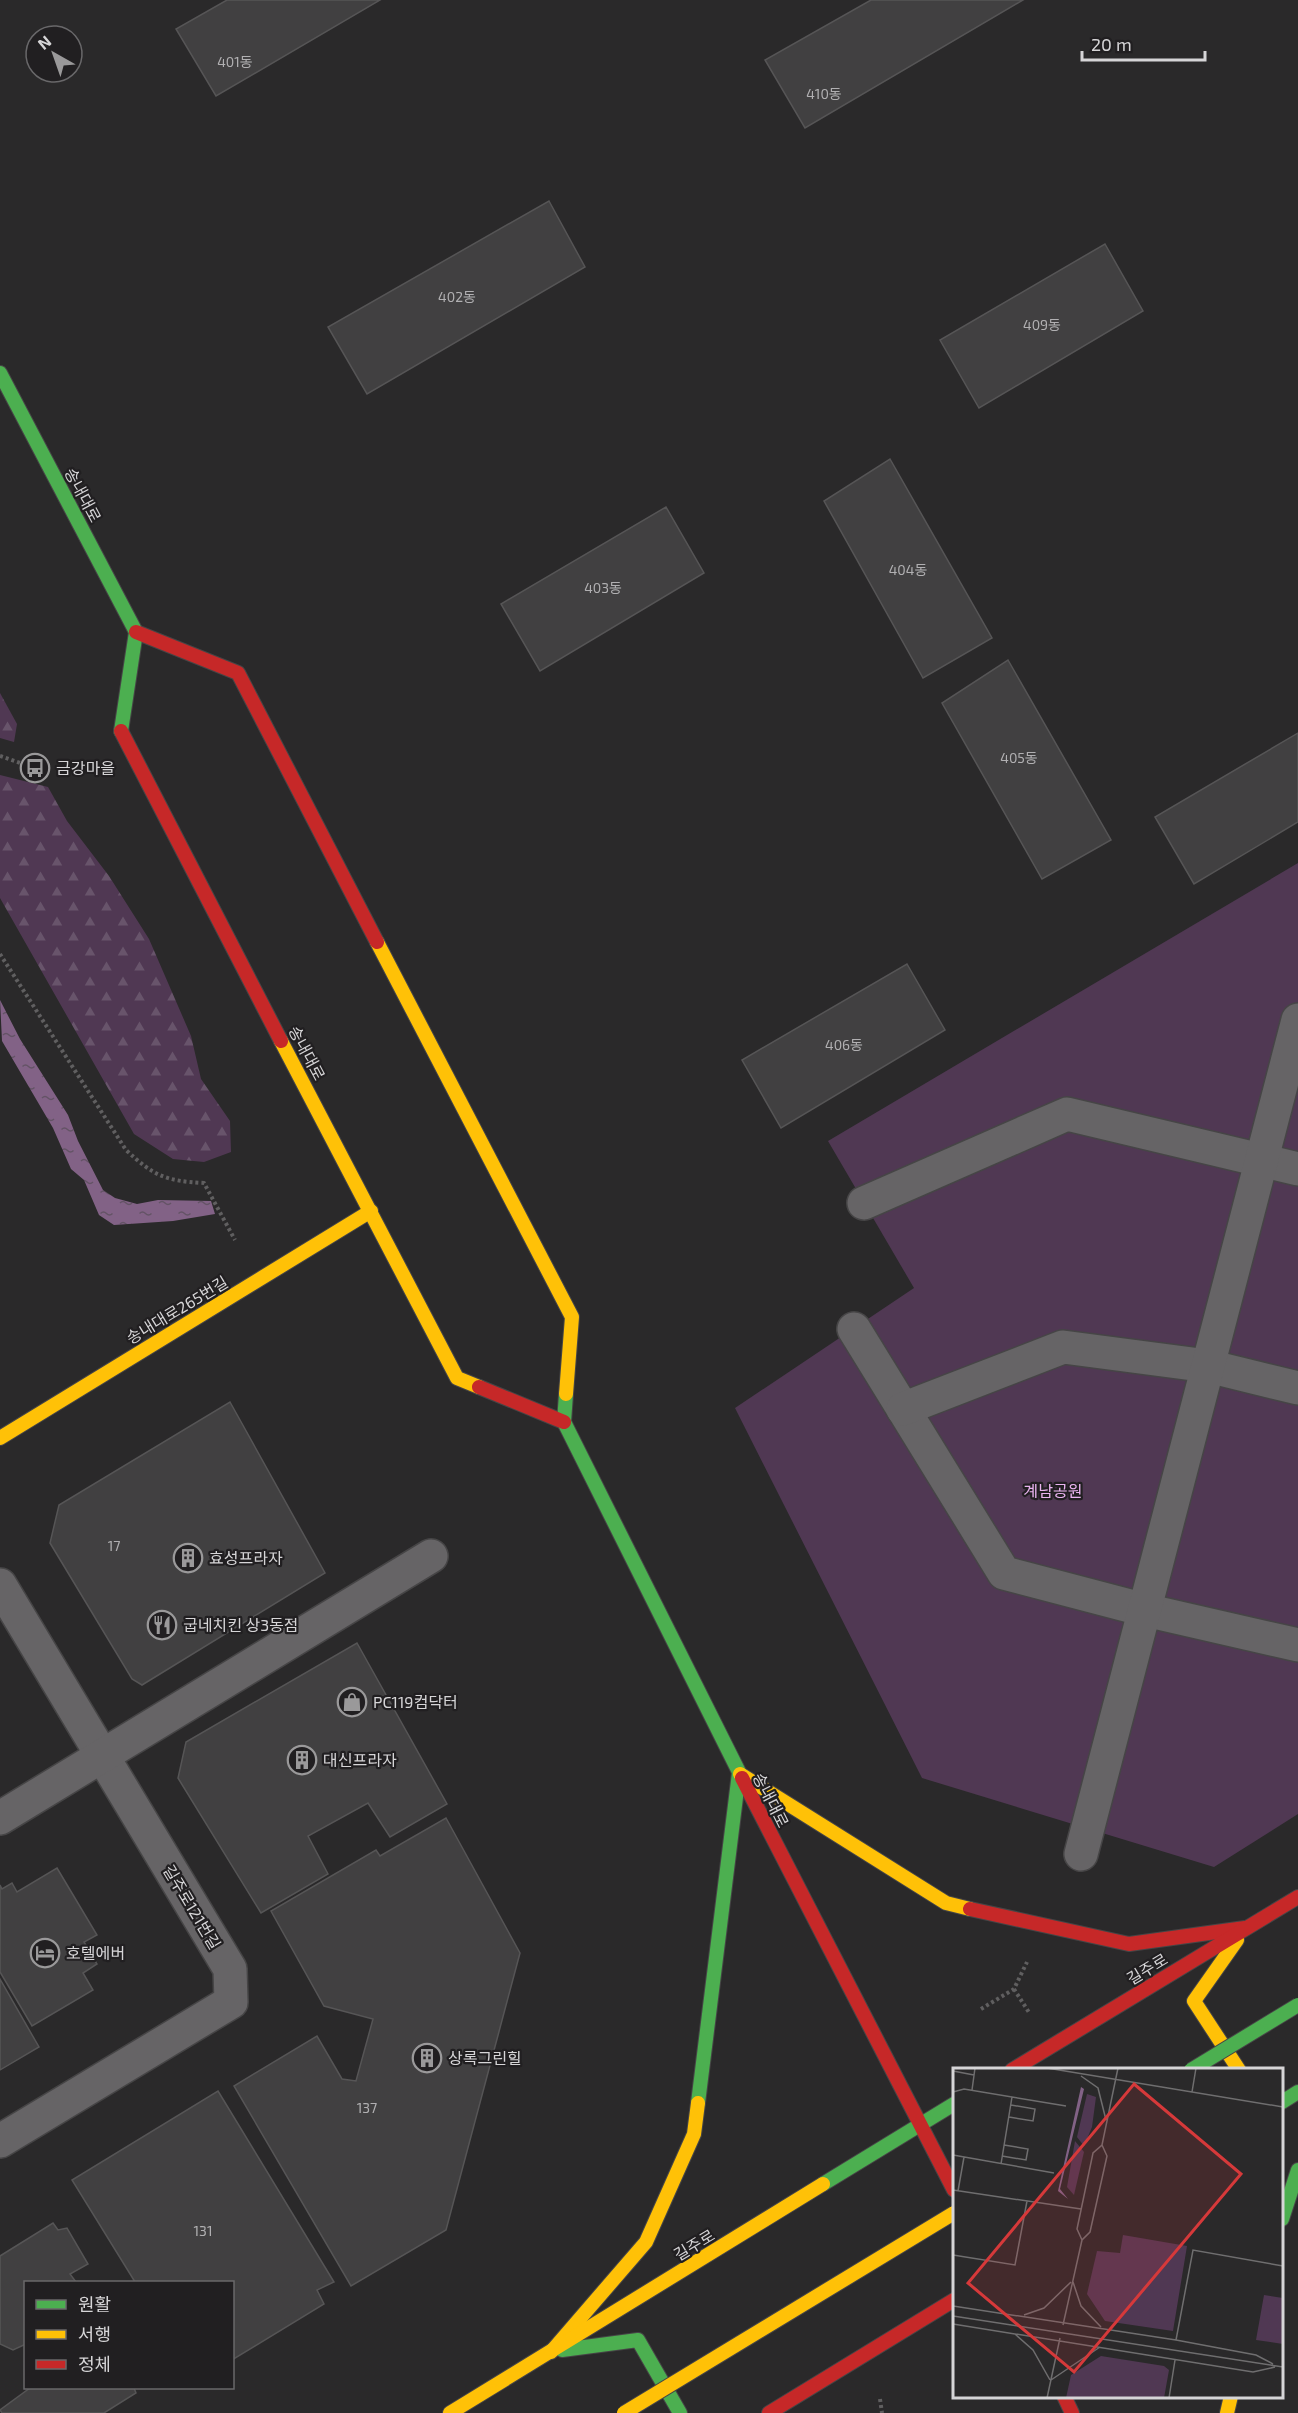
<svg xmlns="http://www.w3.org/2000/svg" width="1298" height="2413" font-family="'Exo 2','Noto Sans KR',sans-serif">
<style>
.green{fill:#503853}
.forest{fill:url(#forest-firs)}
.water{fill:url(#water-ripples)}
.building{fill:#414041;stroke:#565556;stroke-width:1.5}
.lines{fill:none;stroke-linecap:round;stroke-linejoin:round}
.street-casing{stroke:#464546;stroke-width:36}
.fast-casing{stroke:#464546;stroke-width:16}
.slow-casing{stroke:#464546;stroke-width:16}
.jam-casing{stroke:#464546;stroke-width:16}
.path{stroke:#605f60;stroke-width:4;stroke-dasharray:3 3;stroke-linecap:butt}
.street{stroke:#666466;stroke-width:33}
.fast{stroke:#4caf50;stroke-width:14}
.slow{stroke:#ffc107;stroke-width:14}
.jam{stroke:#c62828;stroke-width:14}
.fast-bridge-casing{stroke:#464546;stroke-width:16;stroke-linecap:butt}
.slow-bridge-casing{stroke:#464546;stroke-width:16;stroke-linecap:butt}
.fast-bridge{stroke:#4caf50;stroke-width:14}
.slow-bridge{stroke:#ffc107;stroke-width:14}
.labels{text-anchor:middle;stroke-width:4.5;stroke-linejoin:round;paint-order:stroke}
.number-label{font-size:14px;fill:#b1b0b2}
.street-label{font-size:16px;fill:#d6d5d7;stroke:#211f21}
.poi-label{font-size:16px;fill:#d6d5d7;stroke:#211f21;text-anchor:start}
.park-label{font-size:16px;fill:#e9b3ef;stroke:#211f21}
.inset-road{fill:none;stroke:#6f6e6f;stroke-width:1.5}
.view{fill:#d6393a;fill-opacity:0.15;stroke:#d6393a;stroke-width:3}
.inset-edge{fill:none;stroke:#d6d5d7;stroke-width:3}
</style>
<defs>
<pattern id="forest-firs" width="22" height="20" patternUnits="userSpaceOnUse" patternTransform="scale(1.5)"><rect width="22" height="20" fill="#503853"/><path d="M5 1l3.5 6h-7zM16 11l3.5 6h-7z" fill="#68546b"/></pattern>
<pattern id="water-ripples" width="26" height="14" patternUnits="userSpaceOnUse" patternTransform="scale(1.5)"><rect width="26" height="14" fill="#826286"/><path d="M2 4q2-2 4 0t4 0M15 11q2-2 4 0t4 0" fill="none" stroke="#645366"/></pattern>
</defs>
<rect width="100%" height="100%" fill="#2a292a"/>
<polygon class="green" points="1298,863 1298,1814 1214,1867 922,1778 735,1408 914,1288 828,1141"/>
<g class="forest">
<polygon points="0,693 17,724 14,742 0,738"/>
<polygon points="0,775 48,787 67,821 109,876 149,939 191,1036 201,1079 230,1121 231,1152 204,1162 173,1159 134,1134 0,898"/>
</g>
<polygon class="water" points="0,1000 20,1039 68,1115 78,1141 103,1190 115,1198 137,1204 158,1200 211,1201 215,1214 173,1221 114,1225 99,1215 84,1180 71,1169 53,1128 2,1041"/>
<g class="building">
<polygon points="227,0 380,0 216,96 176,29"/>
<polygon points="871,0 1023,0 805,128 765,60"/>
<polygon points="549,201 585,267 367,394 328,327"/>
<polygon points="1105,244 1143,311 979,408 940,340"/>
<polygon points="890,459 992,638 923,678 824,501"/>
<polygon points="666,507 704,573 540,671 501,604"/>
<polygon points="1008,660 1111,840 1042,879 942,703"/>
<polygon points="1298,733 1298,822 1194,884 1155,817"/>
<polygon points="907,964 945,1030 781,1128 742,1060"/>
<polygon points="230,1402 325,1573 142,1685 132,1679 50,1543 59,1505"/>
<polygon points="357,1643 447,1804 390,1837 368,1803 308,1836 328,1874 261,1913 178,1778 186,1742"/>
<polygon points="446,1818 520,1953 446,2230 351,2286 234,2086 317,2036 342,2079 356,2081 373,2019 324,2006 271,1911 376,1850 380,1856"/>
<polygon points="57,1868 97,1935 84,1942 97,1964 83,1973 93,1990 32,2026 0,1972 0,1885 2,1889 12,1883 17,1892"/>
<polygon points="0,1979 39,2047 0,2070"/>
<polygon points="218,2091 334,2282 317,2290 324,2304 232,2360 232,2282 135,2282 72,2180"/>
<polygon points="53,2223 58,2230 67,2228 88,2264 70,2274 76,2282 26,2282 26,2344 13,2350 0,2344 0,2256"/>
<polygon points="30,2388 134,2388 136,2393 104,2413 2,2413 0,2410"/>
</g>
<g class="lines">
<g class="street-casing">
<g id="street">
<polyline points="864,1203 1067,1114 1298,1169"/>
<polyline points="854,1329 1004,1573 1145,1610 1298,1645"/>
<polyline points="903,1409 1063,1347 1208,1366 1298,1388"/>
<polyline points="0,1585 230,1969 231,2002 0,2141"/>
<polyline points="0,1818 431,1556"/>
<polyline points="1081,1854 1298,1020"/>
</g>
</g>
<g class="fast-casing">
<g id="fast">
<polyline points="0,373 136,632 121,731"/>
<polyline points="566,1394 564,1422 742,1778"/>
<polyline points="1282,2102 1298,2092"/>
<polyline points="698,2103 739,1773"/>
<polyline points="823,2184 954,2104"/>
<polyline points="1282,2219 1298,2170"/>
<polyline points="562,2350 638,2340 680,2413"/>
</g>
</g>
<g class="slow-casing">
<g id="slow">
<polyline points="377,942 572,1317 566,1394"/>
<polyline points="281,1041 457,1378 479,1387"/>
<polyline points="0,1438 371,1211"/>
<polyline points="740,1774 946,1903 970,1909"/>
<polyline points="1237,1940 1194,2001 1239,2070"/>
<polyline points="551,2352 646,2242 694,2134 698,2103"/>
<polyline points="450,2413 823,2184"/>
<polyline points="1227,2413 1231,2396"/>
</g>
</g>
<g class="jam-casing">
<g id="jam">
<polyline points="136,632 238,673 377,942"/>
<polyline points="121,731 281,1041"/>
<polyline points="479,1387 564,1422"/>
<polyline points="742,1778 954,2190"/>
<polyline points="970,1909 1129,1944 1245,1928"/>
<polyline points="1012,2070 1298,1897"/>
<polyline points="1064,2396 1072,2413"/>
<polyline points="769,2413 954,2300"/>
</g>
</g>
<g class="path">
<polyline points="0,756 35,768"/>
<path d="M0 954 126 1150C154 1176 165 1181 204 1183L235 1240"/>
<polyline points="1014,1989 1030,2014"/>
<polyline points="981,2009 1014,1989 1027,1962"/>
<polyline points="880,2399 882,2413"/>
</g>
<use href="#street" class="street"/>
<use href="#fast" class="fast"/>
<use href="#slow" class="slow"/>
<use href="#jam" class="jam"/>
<g class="fast-bridge-casing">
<polyline id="fast-bridge" points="1191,2070 1298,2005"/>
</g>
<g class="slow-bridge-casing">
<polyline id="slow-bridge" points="624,2413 954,2213"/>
</g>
<use href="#fast-bridge" class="fast-bridge"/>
<use href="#slow-bridge" class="slow-bridge"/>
</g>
<defs>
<g id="bus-ring" transform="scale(1.5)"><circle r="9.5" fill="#211f21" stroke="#9a999a" stroke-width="1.5"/><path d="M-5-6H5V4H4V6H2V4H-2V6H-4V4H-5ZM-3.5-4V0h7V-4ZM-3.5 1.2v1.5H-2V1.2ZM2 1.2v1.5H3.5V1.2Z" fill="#9a999a"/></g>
<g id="building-ring" transform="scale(1.5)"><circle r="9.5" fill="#211f21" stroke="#9a999a" stroke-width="1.5"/><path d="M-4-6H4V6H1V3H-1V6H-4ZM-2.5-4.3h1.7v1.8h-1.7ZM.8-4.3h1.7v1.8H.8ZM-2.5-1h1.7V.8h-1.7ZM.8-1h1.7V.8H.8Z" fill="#9a999a"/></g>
<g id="restaurant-ring" transform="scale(1.5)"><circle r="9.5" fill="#211f21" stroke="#9a999a" stroke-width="1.5"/><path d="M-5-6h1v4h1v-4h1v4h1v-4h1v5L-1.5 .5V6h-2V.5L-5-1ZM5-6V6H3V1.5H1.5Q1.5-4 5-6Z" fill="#9a999a"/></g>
<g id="shop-ring" transform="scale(1.5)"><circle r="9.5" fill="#211f21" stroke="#9a999a" stroke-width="1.5"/><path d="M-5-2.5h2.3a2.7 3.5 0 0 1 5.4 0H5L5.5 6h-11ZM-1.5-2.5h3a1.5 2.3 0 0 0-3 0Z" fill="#9a999a"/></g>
<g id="hotel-ring" transform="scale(1.5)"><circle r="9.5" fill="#211f21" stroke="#9a999a" stroke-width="1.5"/><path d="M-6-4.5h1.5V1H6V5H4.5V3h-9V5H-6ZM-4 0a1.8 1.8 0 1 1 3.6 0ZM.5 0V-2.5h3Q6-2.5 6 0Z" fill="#9a999a"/></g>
</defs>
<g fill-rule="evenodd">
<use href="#bus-ring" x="35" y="768"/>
<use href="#building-ring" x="188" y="1558"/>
<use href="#restaurant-ring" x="162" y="1625"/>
<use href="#shop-ring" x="352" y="1702"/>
<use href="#building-ring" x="302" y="1760"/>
<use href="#hotel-ring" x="45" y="1953"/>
<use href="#building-ring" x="427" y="2058"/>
</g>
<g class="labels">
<g class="number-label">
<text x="235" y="67">401동</text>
<text x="824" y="99">410동</text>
<text x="457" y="302">402동</text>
<text x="1042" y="330">409동</text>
<text x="908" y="575">404동</text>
<text x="603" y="593">403동</text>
<text x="1019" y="763">405동</text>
<text x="844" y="1050">406동</text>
<text x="114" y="1551">17</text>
<text x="367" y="2113">137</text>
<text x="203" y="2236">131</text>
</g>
<g class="street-label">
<text transform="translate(83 495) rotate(62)" y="6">송내대로</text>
<text transform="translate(307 1053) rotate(62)" y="6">송내대로</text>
<text transform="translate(177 1310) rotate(-31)" y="6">송내대로265번길</text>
<text transform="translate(771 1800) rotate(63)" y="6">송내대로</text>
<text transform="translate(192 1907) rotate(59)" y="6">길주로121번길</text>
<text transform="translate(1147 1969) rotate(-31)" y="6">길주로</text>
<text transform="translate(694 2245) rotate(-31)" y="6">길주로</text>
</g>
<g class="poi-label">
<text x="56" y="774">금강마을</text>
<text x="209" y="1564">효성프라자</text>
<text x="183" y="1631">굽네치킨 상3동점</text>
<text x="373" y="1708">PC119컴닥터</text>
<text x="323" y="1766">대신프라자</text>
<text x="66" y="1959">호텔에버</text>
<text x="448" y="2064">상록그린힐</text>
</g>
<g class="park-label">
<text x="1053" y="1497">계남공원</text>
</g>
</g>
<g transform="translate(953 2068)">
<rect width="330" height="330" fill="#2a292a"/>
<path d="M170 167 234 178 220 263 152 253 134 226 144 183 167 185ZM311 227 330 230V276L303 272ZM148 288 211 298 216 302 211 330H113L118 307Z" fill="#503853"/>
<path d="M134 26 143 29 139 59 131 78 124 69ZM122 73 131 84 121 127 114 119Z" fill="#503853"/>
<path d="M128 19 131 21 107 121 115 131 105 123Z" fill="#826286"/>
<path class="inset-road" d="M94 0 330 39M0 3 21 7M128 8 145 20 153 52M19 22 22 0M0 24 11 21 113 38M239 24 243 0M56 49 80 53 82 41 58 37M0 87 101 105M49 88 73 92 75 81 51 77M48 96 59 29M0 122 128 141M5 123 11 89M129 172 124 161 140 85 149 77 165 0M0 187 62 197 74 133M120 214 128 238 148 259M0 238 223 272 303 287 320 296M71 247 91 240 118 214M0 248 330 299M0 256 300 304 322 299M110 257 129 172 137 164 154 88 149 77M62 266 80 282 97 312M223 272 240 182 330 198M98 312 147 279M94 330 107 270M216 330 222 292"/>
<path class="view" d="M181 16 288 106 121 304 15 215Z"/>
<rect width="330" height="330" class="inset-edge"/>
</g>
<rect x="24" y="2281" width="210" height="108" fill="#211f21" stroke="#69686a" stroke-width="1.5"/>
<rect x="36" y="2300" width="30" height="9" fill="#4caf50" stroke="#69686a" stroke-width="1.5"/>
<text x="78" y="2311" font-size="18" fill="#d6d5d7">원활</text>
<rect x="36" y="2330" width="30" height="9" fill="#ffc107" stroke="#69686a" stroke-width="1.5"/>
<text x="78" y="2341" font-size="18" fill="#d6d5d7">서행</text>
<rect x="36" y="2360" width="30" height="9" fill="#c62828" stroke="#69686a" stroke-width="1.5"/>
<text x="78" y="2371" font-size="18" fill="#d6d5d7">정체</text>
<g transform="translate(54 54) rotate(320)"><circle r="28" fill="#211f21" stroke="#69686a" stroke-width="1.5"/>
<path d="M0-4.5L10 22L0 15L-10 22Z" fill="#9a999a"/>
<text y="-9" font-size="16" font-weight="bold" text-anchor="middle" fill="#d6d5d7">N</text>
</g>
<path d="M1082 51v9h123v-9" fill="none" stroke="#d6d5d7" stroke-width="3"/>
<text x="1091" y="51" font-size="18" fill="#d6d5d7" stroke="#211f21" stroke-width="4.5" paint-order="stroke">20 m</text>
</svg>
